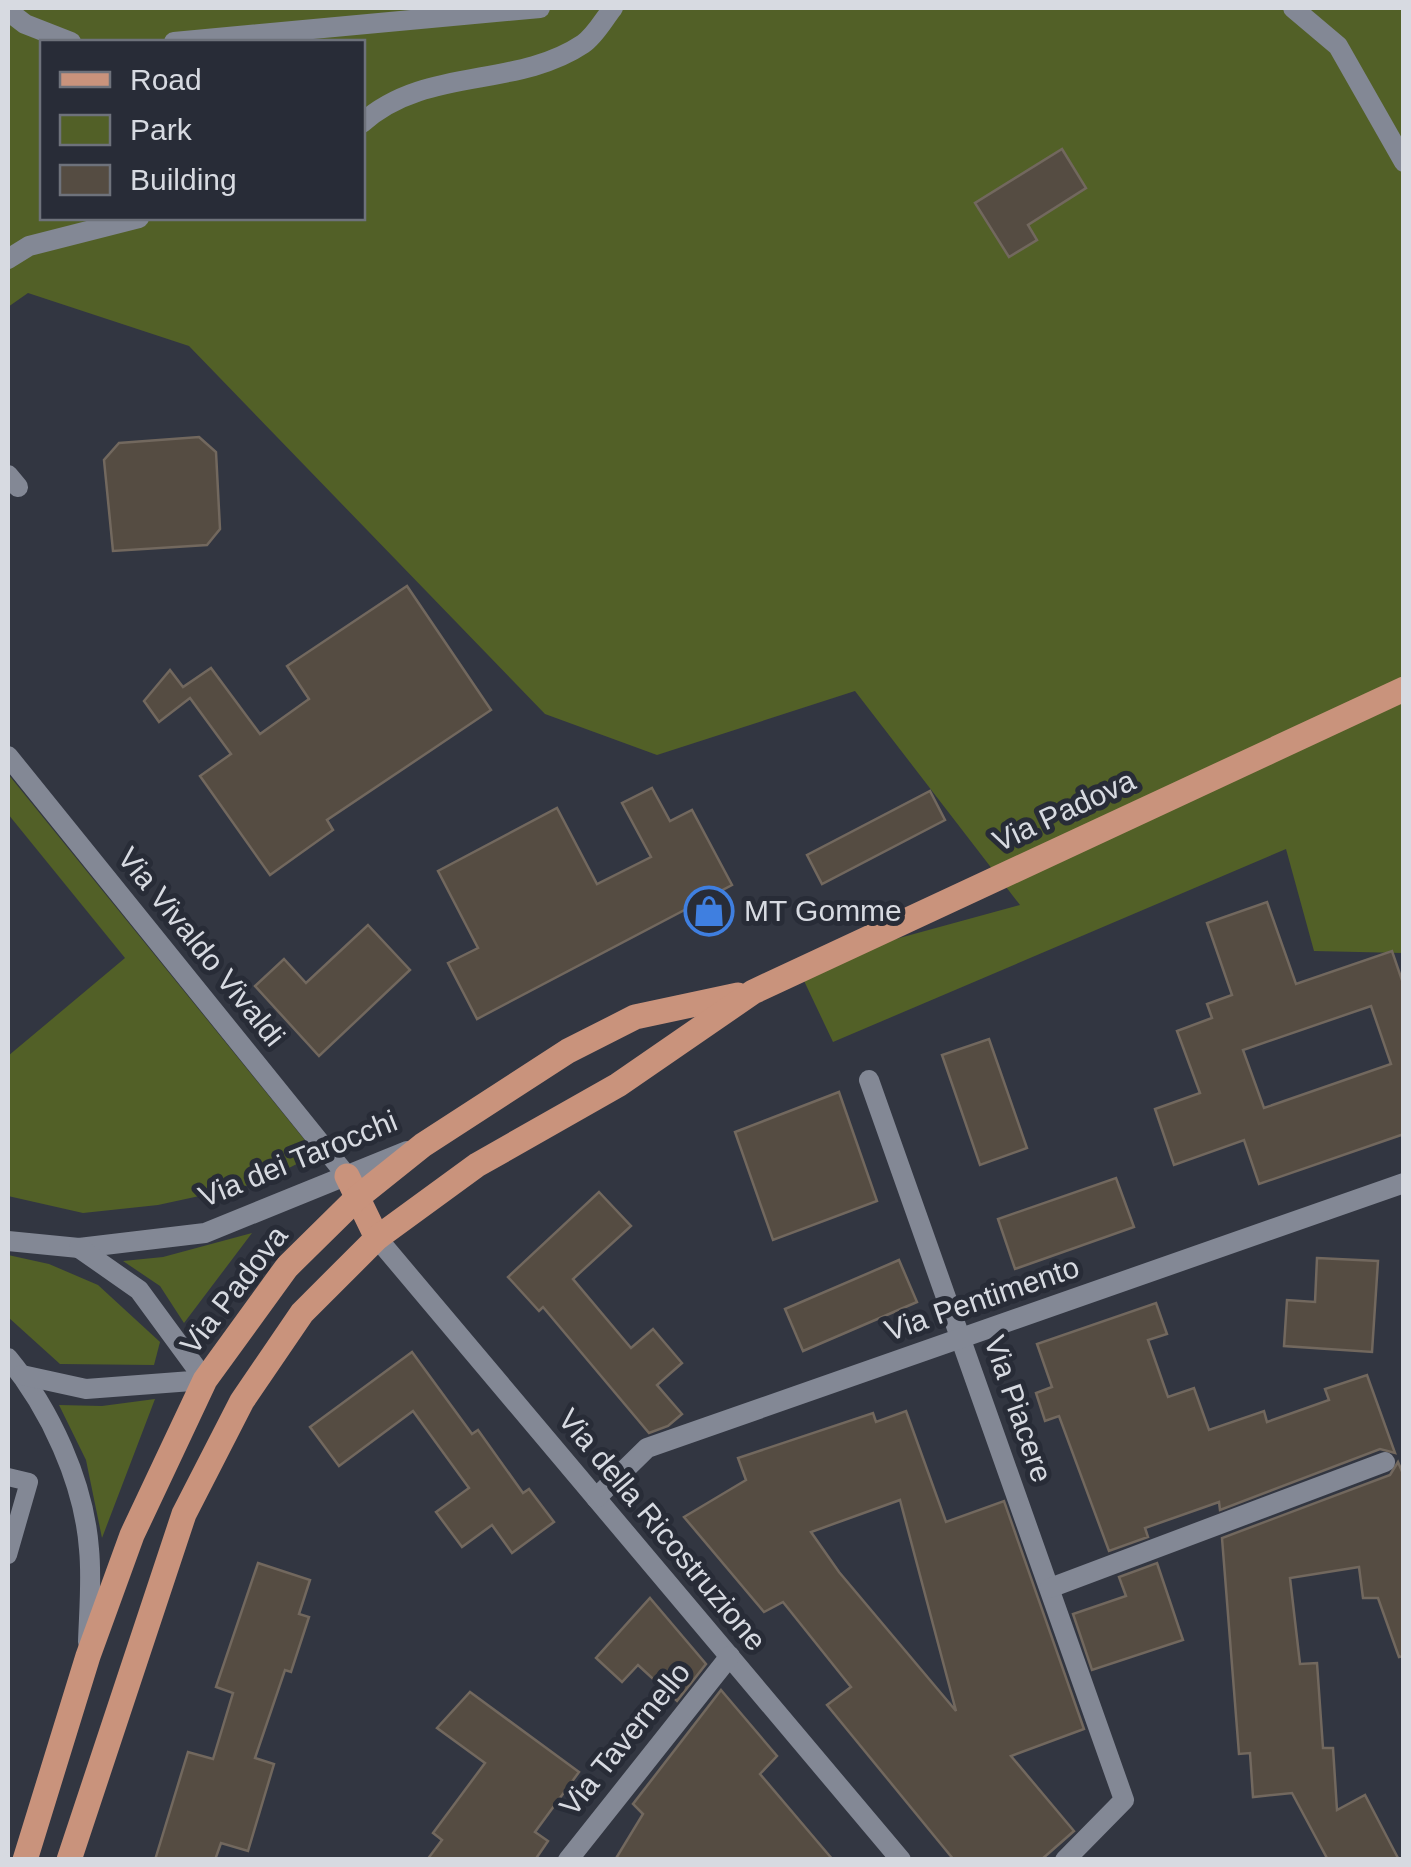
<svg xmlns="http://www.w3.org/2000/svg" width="1411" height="1867" font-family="Helvetica,sans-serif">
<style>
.green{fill:#526027;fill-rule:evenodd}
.building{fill:#554c42;stroke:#72685e;stroke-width:2.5;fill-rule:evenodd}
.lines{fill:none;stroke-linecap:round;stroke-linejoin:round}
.service{stroke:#838895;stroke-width:18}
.minor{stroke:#838895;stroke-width:20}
.primary{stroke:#c9937c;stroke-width:25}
.labels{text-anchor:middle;stroke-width:10;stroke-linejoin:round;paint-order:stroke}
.street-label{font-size:30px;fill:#d7dae1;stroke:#282c37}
.poi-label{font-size:30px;fill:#d7dae1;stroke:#282c37;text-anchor:start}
</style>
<rect width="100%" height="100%" fill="#323641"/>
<g class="green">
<path d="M8 8H1403V953L1314 951 1286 849 833 1042 797 966 1020 905 855 691 657 755 545 714 189 346 28 293 8 307ZM42 42H362V218H42Z"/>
<polygon points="8,774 316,1154 260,1183 158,1205 83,1213 8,1196 8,1056 125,958 8,814"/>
<polygon points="252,1233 184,1323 160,1286 123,1261 163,1257"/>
<polygon points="8,1255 49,1264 98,1285 160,1342 154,1365 60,1364 8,1317"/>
<polygon points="155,1399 102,1538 86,1460 59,1405 102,1406"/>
</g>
<g class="building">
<polygon points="1062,149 1086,188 1028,225 1037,240 1009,257 975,203"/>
<polygon points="199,437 216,452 220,529 207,545 113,551 104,460 119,443"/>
<polygon points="407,586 491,710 327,820 333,830 270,875 200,776 231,754 190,698 159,722 144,701 170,670 183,687 211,668 260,734 309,699 287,666"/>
<polygon points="652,788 670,821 692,810 732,885 477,1019 448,963 478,948 438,871 557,808 597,884 651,857 622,803"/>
<polygon points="930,791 945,820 822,884 807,855"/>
<path d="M1267 902 1296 984 1392 951 1404 986V1134L1259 1184 1244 1140 1174 1165 1155 1109 1200 1093 1177 1031 1212 1018 1207 1004 1232 995 1207 923ZM1371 1006 1391 1064 1264 1108 1243 1050Z"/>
<polygon points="368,925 410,970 319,1056 255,986 284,959 306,983"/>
<polygon points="989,1039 1027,1148 980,1165 942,1055"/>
<polygon points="839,1092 877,1201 773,1240 735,1132"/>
<polygon points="1116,1178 1134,1227 1015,1269 998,1219"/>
<polygon points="599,1192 631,1226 573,1279 631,1348 653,1329 682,1363 657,1385 682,1414 668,1426 649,1433 543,1307 539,1311 508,1277"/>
<polygon points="1317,1258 1378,1261 1372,1352 1284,1346 1287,1300 1315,1302"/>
<polygon points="899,1260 917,1302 803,1351 785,1309"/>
<polygon points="1156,1303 1167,1334 1148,1340 1168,1397 1194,1388 1209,1430 1264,1411 1267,1422 1329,1400 1325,1389 1367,1375 1395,1453 1380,1449 1220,1510 1219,1502 1145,1528 1148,1537 1109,1551 1059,1416 1045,1421 1036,1393 1052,1387 1037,1344"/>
<polygon points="412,1352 472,1434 478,1430 523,1493 529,1489 554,1522 512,1553 492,1525 462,1547 436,1512 469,1488 413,1411 339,1466 310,1427"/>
<path d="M906 1411 946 1522 1004 1501 1084 1729 1011 1756 1074 1831 1041 1860H954L827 1705 851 1687 783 1602 764 1612 684 1517 746 1480 738 1458 873 1413 876 1422ZM900 1500 956 1711 839 1572 811 1532Z"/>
<polygon points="1398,1462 1404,1476 1404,1656 1399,1657 1378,1598 1363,1598 1359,1567 1290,1578 1300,1664 1317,1663 1323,1748 1333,1748 1337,1810 1365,1795 1399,1860 1328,1860 1292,1793 1253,1797 1250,1753 1239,1754 1222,1538 1390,1475"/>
<polygon points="258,1563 310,1580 299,1614 309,1617 291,1672 285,1670 255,1758 274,1764 248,1851 221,1843 215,1860 155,1860 188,1752 213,1759 233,1693 216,1687"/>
<polygon points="1157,1563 1183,1640 1092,1670 1073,1614 1126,1596 1119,1577"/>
<polygon points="650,1598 706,1664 677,1701 638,1665 622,1682 596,1658"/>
<polygon points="721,1690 777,1756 760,1774 833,1860 615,1860 643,1814 633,1804"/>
<polygon points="470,1692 579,1772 535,1832 548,1841 535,1860 427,1860 442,1840 433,1833 485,1763 437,1728"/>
</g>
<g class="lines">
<polyline class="service" points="8,1477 29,1482 8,1555"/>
<g class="minor">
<polyline points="1293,8 1338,46 1404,162"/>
<polyline points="8,11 25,24 71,42"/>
<polyline points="174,42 540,8"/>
<path d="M362 123C425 66 516 89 583 44 595 36 604 19 613 8"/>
<polyline points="8,259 29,246 139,218"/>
<polyline points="8,475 18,487"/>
<polyline points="8,756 347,1176"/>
<polyline points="869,1080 1124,1800 1065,1860"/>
<polyline points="377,1238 901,1860"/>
<polyline points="8,1241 79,1248 205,1233 407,1151"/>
<path d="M8 1358C50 1409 84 1482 89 1549 92 1579 89 1611 88 1642"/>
<polyline points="22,1375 86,1389 205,1380 139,1290 79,1248"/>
<polyline points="596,1498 647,1448 1404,1183"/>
<polyline points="1050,1588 1385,1462"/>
<polyline points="568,1860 730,1656"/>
</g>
<g class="primary">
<polyline points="347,1176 377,1238"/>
<polyline points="25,1860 88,1656 132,1535 205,1380 287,1267 358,1197 423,1145 568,1051 635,1017 738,995"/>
<polyline points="69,1860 184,1514 242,1401 302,1313 377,1238 477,1165 618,1085 753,992 1404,689"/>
</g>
</g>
<defs>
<g id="shop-ring" transform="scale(2.5)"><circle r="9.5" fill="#282c37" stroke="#3f7fe0" stroke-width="1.5"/><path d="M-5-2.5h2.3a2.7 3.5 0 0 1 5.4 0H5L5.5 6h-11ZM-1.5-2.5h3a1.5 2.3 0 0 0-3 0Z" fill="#3f7fe0"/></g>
</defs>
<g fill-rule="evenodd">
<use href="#shop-ring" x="709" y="911"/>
</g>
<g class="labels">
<g class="street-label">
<text transform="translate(1064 811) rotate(-25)" y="10">Via Padova</text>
<text transform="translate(201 947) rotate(51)" y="10">Via Vivaldo Vivaldi</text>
<text transform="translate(298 1159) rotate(-22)" y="10">Via dei Tarocchi</text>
<text transform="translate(234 1290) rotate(-52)" y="10">Via Padova</text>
<text transform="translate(982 1299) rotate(-19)" y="10">Via Pentimento</text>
<text transform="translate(1018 1409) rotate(71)" y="10">Via Piacere</text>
<text transform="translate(662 1530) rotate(50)" y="10">Via della Ricostruzione</text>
<text transform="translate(625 1739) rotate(-51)" y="10">Via Tavernello</text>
</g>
<g class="poi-label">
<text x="744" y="921">MT Gomme</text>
</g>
</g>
<rect width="1411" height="1867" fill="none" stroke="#d7dae1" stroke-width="20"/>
<rect x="40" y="40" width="325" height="180" fill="#282c37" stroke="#6e727b" stroke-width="2.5"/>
<rect x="60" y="72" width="50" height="15" fill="#c9937c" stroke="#6e727b" stroke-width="2.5"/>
<text x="130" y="90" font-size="30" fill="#d7dae1">Road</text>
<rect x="60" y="115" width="50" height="30" fill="#526027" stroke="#6e727b" stroke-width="2.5"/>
<text x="130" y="140" font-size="30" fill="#d7dae1">Park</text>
<rect x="60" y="165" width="50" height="30" fill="#554c42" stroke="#6e727b" stroke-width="2.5"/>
<text x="130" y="190" font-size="30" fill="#d7dae1">Building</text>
</svg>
